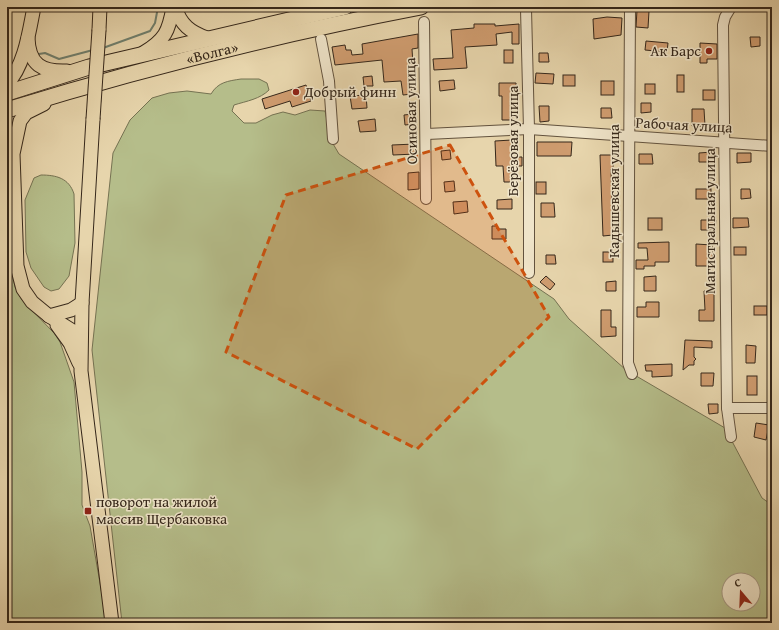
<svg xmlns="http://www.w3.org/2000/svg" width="779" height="630" font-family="'Gentium Book Plus',serif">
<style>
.green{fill:#b5bd8a;stroke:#757252;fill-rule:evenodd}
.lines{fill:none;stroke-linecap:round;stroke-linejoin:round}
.stream{stroke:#707f6d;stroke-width:2}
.building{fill:#cf9c6f;stroke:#35271a}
.minor-casing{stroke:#62523e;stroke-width:12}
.major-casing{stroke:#35271a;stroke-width:15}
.highway-casing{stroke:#35271a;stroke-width:17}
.minor{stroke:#efe4c9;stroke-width:10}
.major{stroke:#e7d5ac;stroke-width:13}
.highway{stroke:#e7d5ac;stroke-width:15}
.major-bridge-casing{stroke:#35271a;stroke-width:15;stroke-linecap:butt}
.major-bridge{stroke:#e7d5ac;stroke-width:13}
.marked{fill:#cd520e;fill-opacity:0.2;stroke:#cd520e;stroke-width:3;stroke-dasharray:8 5;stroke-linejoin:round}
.poi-dot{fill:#8f2418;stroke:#efe4c9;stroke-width:1.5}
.labels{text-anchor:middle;stroke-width:3;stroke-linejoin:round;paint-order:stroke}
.poi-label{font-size:15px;fill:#35271a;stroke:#efe4c9;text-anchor:start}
.street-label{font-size:15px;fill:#35271a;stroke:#efe4c9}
</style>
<rect width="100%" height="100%" fill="#e7d5ac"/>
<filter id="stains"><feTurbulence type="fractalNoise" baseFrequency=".005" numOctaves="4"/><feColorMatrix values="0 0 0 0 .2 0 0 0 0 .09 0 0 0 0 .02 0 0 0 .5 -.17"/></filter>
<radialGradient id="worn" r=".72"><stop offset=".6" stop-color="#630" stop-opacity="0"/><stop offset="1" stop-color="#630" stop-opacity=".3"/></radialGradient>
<g class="green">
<path d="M241 79H259L267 83 269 90C260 99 247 101 234 105L232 111 244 123H256L272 115 283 112 295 115 310 110 325 111 332 142 339 154 554 299 569 319 626 370 725 428 762 498 772 505V623H122L92 350 113 153 130 120 152 98 169 93 187 91 211 94C218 82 228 81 241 79ZM729 580H753V604H729Z"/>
<path d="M41 175C56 175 69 178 74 194L75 243 69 276 59 289 51 291 44 287 31 268 26 252 25 200 34 178Z"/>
<polygon points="7,228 8,255 15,287 22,300 55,334 60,342 74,382 82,472 82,505 90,526 107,623 7,623"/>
</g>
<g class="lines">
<g class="stream">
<polyline points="103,48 150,31 155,23 158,7"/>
<polyline points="39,54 45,53 59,59 93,50"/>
<polyline points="7,66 9,63"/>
</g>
</g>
<g class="building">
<polygon points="637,10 649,11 648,28 636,27"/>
<polygon points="607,17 622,18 621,35 594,39 593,19"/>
<polygon points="474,24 495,24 495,26 519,24 519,44 512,44 512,32 496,34 497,45 465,47 467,68 434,70 433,59 453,58 451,30 474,28"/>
<polygon points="418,34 418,48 412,49 414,80 411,80 412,94 403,95 401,81 384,82 382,60 335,65 332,47 345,45 346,50 351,50 352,55 363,54 362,44"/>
<polygon points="750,37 760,37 760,46 751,47"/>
<polygon points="646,41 668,43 667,52 645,50"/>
<polygon points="700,43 717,44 717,59 707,59 707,63 700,63"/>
<rect x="504" y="50" width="9" height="13"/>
<polygon points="539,53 548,53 549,62 539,62"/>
<polygon points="536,73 554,74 553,84 535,83"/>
<rect x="563" y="75" width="12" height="11"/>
<rect x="677" y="75" width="7" height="17"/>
<polygon points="372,76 373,86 364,86 363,77"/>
<polygon points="454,80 455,89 440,91 439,81"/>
<rect x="601" y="81" width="13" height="14"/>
<polygon points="499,83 516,83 517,96 511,96 512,120 502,120 502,96 499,96"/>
<rect x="645" y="84" width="10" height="10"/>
<polygon points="306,85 311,101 292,107 290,101 265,109 262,99"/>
<rect x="703" y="90" width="12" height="10"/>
<polygon points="366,95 367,108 352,109 350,96"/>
<polygon points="641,103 651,103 651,112 641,113"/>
<polygon points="539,106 549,106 549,121 540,122"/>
<polygon points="601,108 611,108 612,118 601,118"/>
<polygon points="692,109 704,109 705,126 692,126"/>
<polygon points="413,114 414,124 405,125 404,115"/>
<polygon points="375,119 376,131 360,132 358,121"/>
<polygon points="512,140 512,157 522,157 522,166 513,166 513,182 504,182 503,166 496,166 495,141"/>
<polygon points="537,142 572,142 571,156 537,156"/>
<polygon points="415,144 416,154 393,155 392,145"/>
<polygon points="450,150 451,159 442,160 441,151"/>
<polygon points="712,152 712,162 699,162 699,153"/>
<polygon points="737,153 751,153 751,162 737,163"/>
<polygon points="639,154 652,154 653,164 639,164"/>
<polygon points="600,155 613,155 613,169 611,169 613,235 603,236"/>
<polygon points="419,172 419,189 408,190 408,173"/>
<polygon points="454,181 455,191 445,192 444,182"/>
<rect x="536" y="182" width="10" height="12"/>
<rect x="696" y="189" width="15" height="10"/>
<polygon points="741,189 750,189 751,198 741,199"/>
<polygon points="512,199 512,209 497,209 497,200"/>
<polygon points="467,201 468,212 454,214 453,202"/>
<polygon points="541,203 554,203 555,217 541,217"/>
<rect x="648" y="218" width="14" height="12"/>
<polygon points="733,218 748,218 749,227 733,228"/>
<polygon points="701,220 716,220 715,230 701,230"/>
<polygon points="492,226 497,226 497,229 506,229 506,239 492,239"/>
<polygon points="669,242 669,262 655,262 655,266 644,266 644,269 636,269 636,260 648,260 647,248 638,248 638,243"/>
<polygon points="696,244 712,245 713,266 696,266"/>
<rect x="734" y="247" width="12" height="8"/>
<rect x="603" y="252" width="10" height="10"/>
<polygon points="546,255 555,255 556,264 546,264"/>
<polygon points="546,276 555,284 550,290 540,282"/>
<polygon points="656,276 656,291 644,291 644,277"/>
<polygon points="616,281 616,291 606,291 606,282"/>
<polygon points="714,290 714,321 699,321 699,310 705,310 704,291"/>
<polygon points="646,302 659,302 659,317 637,317 637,307 646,307"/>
<rect x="754" y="306" width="13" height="9"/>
<polygon points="601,310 611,310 611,327 616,327 616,336 601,337"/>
<polygon points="685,340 712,341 712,348 694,347 694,357 696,359 694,361 694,365 689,365 683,370"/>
<polygon points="746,345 756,346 755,363 746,363"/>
<polygon points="672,364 672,376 652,377 652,371 646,371 645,365"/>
<polygon points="701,373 714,373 713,386 701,386"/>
<rect x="747" y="376" width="10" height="19"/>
<polygon points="708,404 718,404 718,413 709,414"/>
<polygon points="756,423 769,425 766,440 754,437"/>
</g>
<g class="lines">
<g class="minor-casing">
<g id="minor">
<polyline points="630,7 628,363 632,374"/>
<polyline points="526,9 529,129 529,273"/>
<polyline points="424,22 426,199"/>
<polyline points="321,39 329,81 333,139"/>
<polyline points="427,134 529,129 772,146"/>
<polyline points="727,408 772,408"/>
<polyline points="731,437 727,408 723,25 725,17 731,7"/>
</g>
</g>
<g class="major-casing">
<g id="major">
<path d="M175 7C181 25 190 32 207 38"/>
<polyline points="99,30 100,7"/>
<path d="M28 38C29 65 42 72 67 71"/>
<path d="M143 53C165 40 169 31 173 7"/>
<path d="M7 84C25 65 29 32 34 7"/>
<polyline points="44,104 26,113 20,121 13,154 17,266 23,289 32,302 49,316 81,336"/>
<polyline points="93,119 82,303 81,371 112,623"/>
<polyline points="49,316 71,310 82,303"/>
<polyline points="57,325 70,343 79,363"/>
</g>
</g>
<g class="highway-casing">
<g id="highway">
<polyline points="7,93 89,67 345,7"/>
<path id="s1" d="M7 110C143 68 280 34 421 7"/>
</g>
</g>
<use href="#minor" class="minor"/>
<use href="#major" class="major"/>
<use href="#highway" class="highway"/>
<g class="major-bridge-casing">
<polyline id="major-bridge" points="93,119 99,30"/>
</g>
<use href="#major-bridge" class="major-bridge"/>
</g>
<path class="marked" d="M450 145 549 317 417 449 226 352 286 195Z"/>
<g class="poi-dot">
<circle cx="709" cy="51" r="4"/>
<circle cx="296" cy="92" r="4"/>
<rect x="84" y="507" width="8" height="8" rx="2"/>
</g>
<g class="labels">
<g class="poi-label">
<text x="701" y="56" text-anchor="end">Ак Барс</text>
<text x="304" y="97">Добрый финн</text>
<text x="96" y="507">поворот на жилой<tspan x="96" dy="17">массив Щербаковка</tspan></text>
</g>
<g class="street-label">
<text dy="5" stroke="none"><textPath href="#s1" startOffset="213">«Волга»</textPath></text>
<text transform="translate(411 111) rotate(-91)" y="5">Осиновая улица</text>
<text transform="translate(684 125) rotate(3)" y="5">Рабочая улица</text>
<text transform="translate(513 141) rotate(-90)" y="5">Берёзовая улица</text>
<text transform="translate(614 191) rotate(-90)" y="5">Кадышевская улица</text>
<text transform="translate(710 221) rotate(-90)" y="5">Магистральная улица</text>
</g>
</g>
<rect width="779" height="630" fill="none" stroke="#e7d5ac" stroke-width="24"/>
<rect x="8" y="8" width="763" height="614" fill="none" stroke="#35271a" stroke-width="2"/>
<rect x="12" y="12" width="755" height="606" fill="none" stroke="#35271a"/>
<g transform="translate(741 592) rotate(341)"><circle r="19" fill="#efe4c9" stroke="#a59883"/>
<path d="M0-3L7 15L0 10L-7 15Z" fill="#8f2418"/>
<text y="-6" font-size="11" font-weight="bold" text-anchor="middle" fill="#35271a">С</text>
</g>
<rect width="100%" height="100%" filter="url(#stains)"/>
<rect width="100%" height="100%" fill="url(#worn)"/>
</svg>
